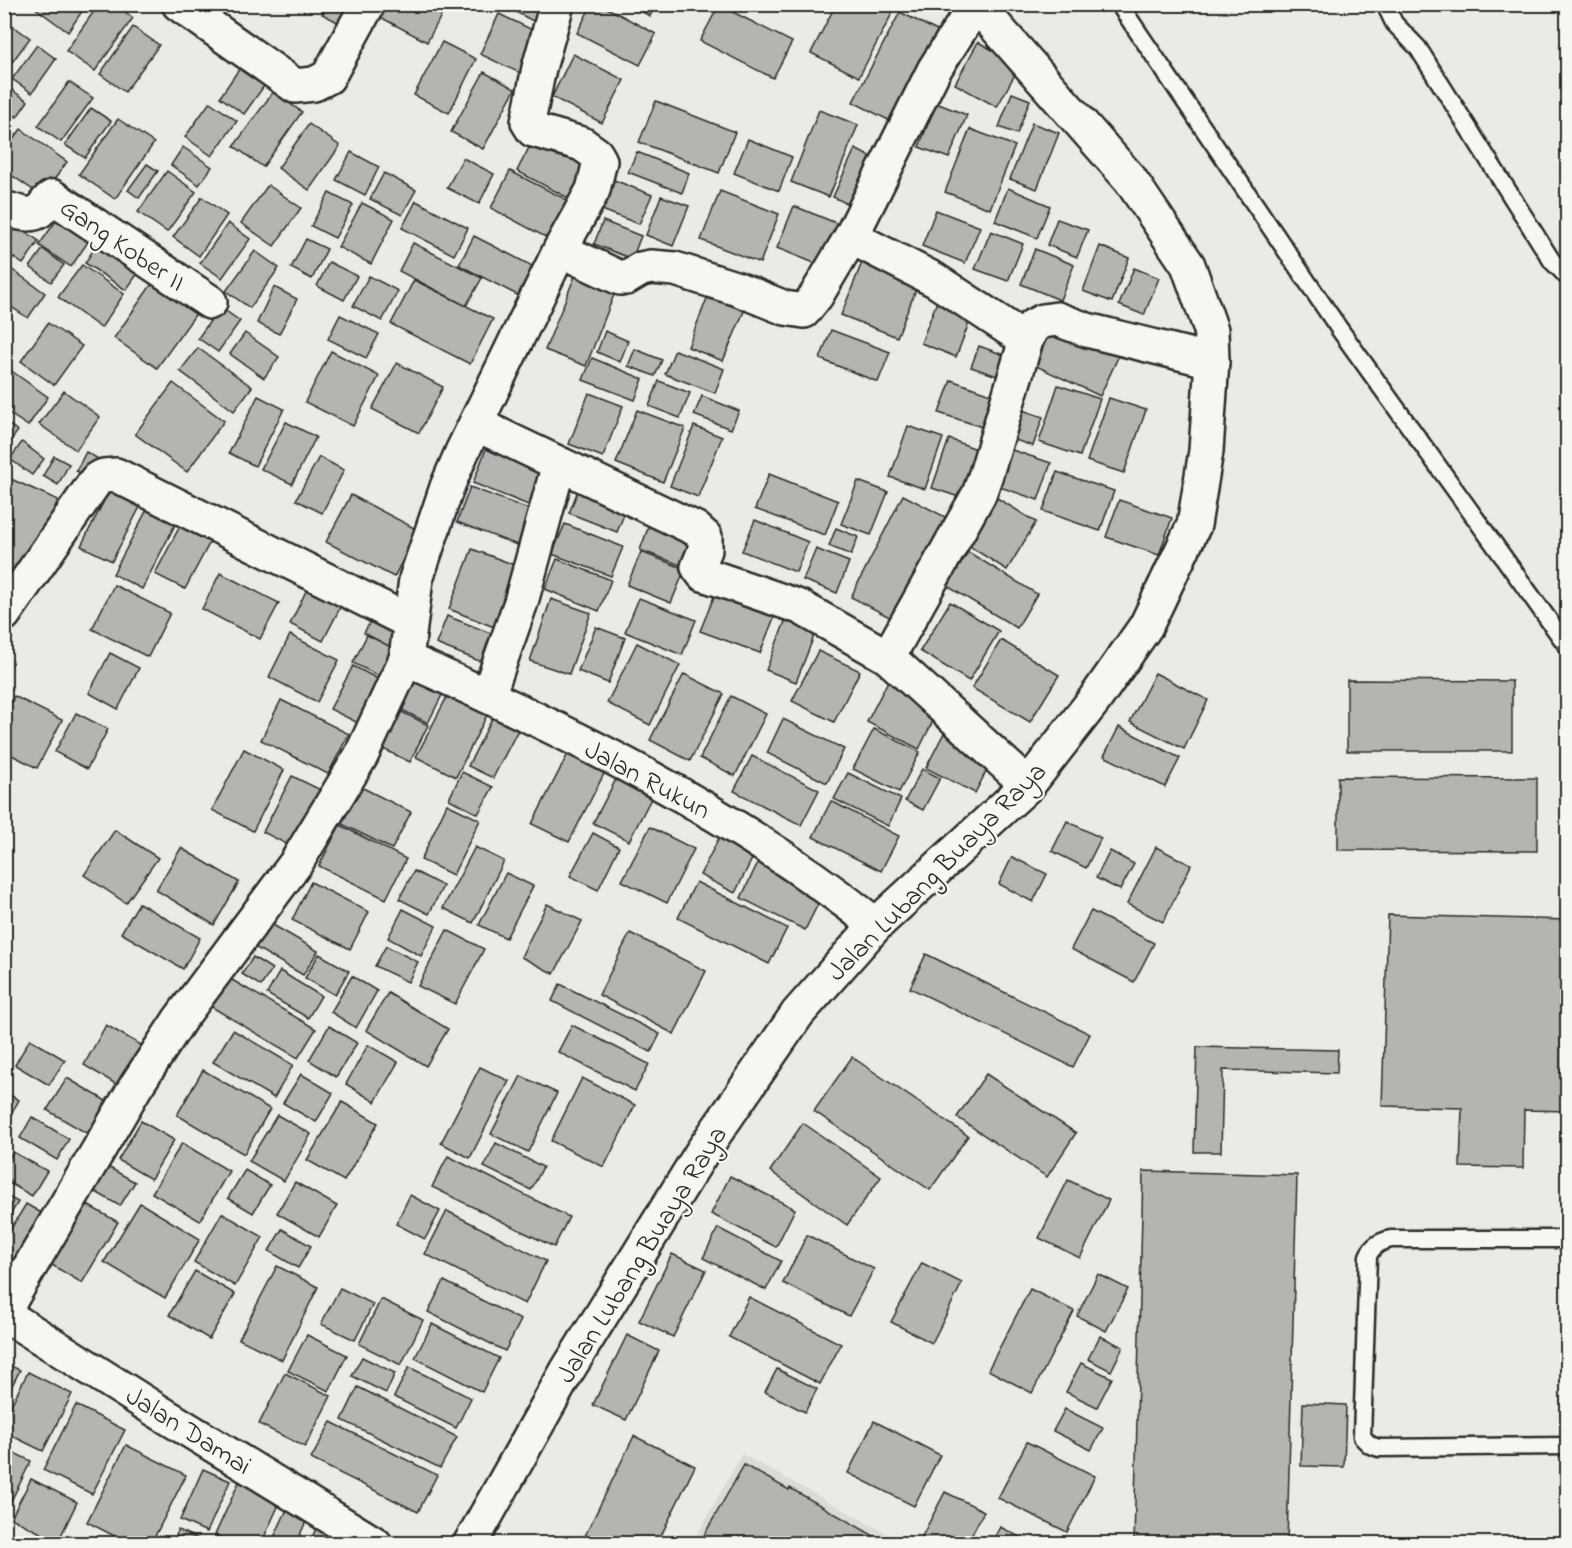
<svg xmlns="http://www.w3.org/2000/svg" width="1572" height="1548" font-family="'Indie Flower',sans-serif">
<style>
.built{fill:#dadad6}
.building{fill:#b4b4b1;stroke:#2b2b2b;stroke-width:1.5}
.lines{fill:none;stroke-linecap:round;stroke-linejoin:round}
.lane-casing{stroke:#2b2b2b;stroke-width:21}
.street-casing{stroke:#2b2b2b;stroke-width:38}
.secondary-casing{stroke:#2b2b2b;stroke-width:38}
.lane{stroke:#f6f6f2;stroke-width:16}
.street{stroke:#f6f6f2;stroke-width:33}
.secondary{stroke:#f6f6f2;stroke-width:33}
.labels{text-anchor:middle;stroke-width:4.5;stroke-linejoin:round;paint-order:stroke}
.street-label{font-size:27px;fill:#2b2b2b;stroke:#f6f6f2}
</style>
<rect width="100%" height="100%" fill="#eaeae6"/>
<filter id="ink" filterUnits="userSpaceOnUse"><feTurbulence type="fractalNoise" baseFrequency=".0167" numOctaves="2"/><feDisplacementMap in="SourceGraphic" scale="12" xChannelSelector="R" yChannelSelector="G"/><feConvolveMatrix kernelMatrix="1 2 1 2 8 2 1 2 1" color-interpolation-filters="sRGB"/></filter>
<g filter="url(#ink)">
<polygon class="built" points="742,1454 904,1543 692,1544"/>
<g class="building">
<polygon points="30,4 87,4 68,32"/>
<polygon points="99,4 115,4 133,18 95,71 66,51"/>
<polygon points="327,4 362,4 349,28 322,14"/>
<polygon points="387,4 446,4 447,5 427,42 380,17"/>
<polygon points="500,4 547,4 543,26"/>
<polygon points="592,4 600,4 656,34 640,65 577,33"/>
<polygon points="627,4 657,4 650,16"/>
<polygon points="836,4 897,4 859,77 811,53"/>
<polygon points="719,5 792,42 773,78 700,41"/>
<polygon points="900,12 949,37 902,127 853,102"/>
<polygon points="499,14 539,33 520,73 480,54"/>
<polygon points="4,20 30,38 4,73"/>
<polygon points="133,27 159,45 125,92 100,74"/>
<polygon points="442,42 476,59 449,113 414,95"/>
<polygon points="978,42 1020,65 997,107 955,84"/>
<polygon points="37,45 56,59 32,93 12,79"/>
<polygon points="573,54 624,80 602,123 552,97"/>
<polygon points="239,69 264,86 244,114 220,97"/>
<polygon points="484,72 515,89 483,149 451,132"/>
<polygon points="69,82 93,98 61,142 38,126"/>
<polygon points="4,85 28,101 17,117 4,109"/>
<polygon points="273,92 302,112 263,167 234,146"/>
<polygon points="1012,93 1030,100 1017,134 999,127"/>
<polygon points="656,101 735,132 719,173 639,142"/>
<polygon points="210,102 237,121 212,156 185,137"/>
<polygon points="936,103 967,115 949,158 919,147"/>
<polygon points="91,108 111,121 85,158 65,145"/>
<polygon points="819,110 858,125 829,197 791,182"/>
<polygon points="118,119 154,143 115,199 79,174"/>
<polygon points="4,121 14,127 4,141"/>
<polygon points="1032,123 1059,133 1037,189 1010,179"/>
<polygon points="309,124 340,146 309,190 278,168"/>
<polygon points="21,129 67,162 42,196 4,170 4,152"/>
<polygon points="970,129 1015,146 990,209 945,192"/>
<polygon points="536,134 593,163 574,201 517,171"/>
<polygon points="748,139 792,157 779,191 734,173"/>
<polygon points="183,147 212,167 199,185 171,165"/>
<polygon points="855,149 873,158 852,206 833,197"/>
<polygon points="351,152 379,167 365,195 336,180"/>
<polygon points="637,152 689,173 682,193 628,172"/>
<polygon points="463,158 494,174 479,204 447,188"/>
<polygon points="147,164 158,171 139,198 128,190"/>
<polygon points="167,171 196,192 167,232 138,212"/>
<polygon points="510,171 573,203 553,241 491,208"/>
<polygon points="384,173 416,190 402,215 370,199"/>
<polygon points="614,180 652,195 639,224 602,210"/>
<polygon points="268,185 301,208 274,246 241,223"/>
<polygon points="1008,188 1050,206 1037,238 995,221"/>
<polygon points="720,191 779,214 760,263 701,240"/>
<polygon points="329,193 353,205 335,238 311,226"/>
<polygon points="661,196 689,206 673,246 646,235"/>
<polygon points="202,197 227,215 199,256 173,237"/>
<polygon points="416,201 468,228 454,255 402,228"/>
<polygon points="362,203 394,219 371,264 338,247"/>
<polygon points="794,206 846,227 829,269 777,248"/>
<polygon points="65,208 96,230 71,267 39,245"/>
<polygon points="936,210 980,227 965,263 922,246"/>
<polygon points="1057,219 1088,230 1077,257 1047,245"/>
<polygon points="603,221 641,236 632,259 594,244"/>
<polygon points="228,223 250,239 222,278 200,263"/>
<polygon points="17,226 39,241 23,264 4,251 4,243"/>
<polygon points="991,231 1023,244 1008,281 975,269"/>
<polygon points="474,236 538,269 523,298 459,265"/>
<polygon points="306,239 327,249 312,279 291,268"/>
<polygon points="99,241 141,269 126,290 85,263"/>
<polygon points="413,243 482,278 466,306 399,271"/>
<polygon points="1100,246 1129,258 1112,302 1083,291"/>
<polygon points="43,249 64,265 51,282 30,267"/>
<polygon points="1035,249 1074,265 1060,300 1021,284"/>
<polygon points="255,251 279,268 250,308 226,291"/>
<polygon points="865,255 921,277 897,337 841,315"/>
<polygon points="329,262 357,276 344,300 317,286"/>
<polygon points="4,264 45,293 28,318 4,302"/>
<polygon points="82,265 124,294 101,328 58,297"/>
<polygon points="579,266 619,282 586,366 545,350"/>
<polygon points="1134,268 1159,278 1144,315 1119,305"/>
<polygon points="369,276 398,291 382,321 353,306"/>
<polygon points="156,278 200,308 157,368 114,338"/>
<polygon points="414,280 493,319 470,364 391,324"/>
<polygon points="713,283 750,297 723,361 688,347"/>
<polygon points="274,287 297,299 279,334 257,323"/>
<polygon points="939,296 974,310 956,357 921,343"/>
<polygon points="220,307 240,321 218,352 198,338"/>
<polygon points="340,315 379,334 366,358 328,339"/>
<polygon points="48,323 82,346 54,385 21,361"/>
<polygon points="1054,324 1119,355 1100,396 1034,365"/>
<polygon points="831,330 890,352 878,382 820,359"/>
<polygon points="605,331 628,341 620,362 597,352"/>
<polygon points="245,333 279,357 264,378 230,354"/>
<polygon points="979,346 1004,355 997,376 971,367"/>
<polygon points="198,348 252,387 234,411 180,371"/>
<polygon points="635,349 662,360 655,376 628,366"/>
<polygon points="675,350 724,369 715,393 665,374"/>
<polygon points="331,351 379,376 353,426 305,402"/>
<polygon points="592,358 643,379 635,400 583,380"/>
<polygon points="397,363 443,387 419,433 372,409"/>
<polygon points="6,367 48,397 28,426 4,410 4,370"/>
<polygon points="951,380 996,396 985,428 939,413"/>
<polygon points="659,381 690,393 680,418 649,406"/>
<polygon points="173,383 224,421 187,472 135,434"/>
<polygon points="1058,385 1100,399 1080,456 1039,442"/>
<polygon points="64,391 100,417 76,450 39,424"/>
<polygon points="589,393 623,406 603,457 569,444"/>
<polygon points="258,396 284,409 255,466 229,453"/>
<polygon points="702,396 739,411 731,429 694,415"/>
<polygon points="1109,398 1146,410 1124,473 1087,461"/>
<polygon points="1019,409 1043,417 1033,446 1009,438"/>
<polygon points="637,410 685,428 663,482 616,463"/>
<polygon points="4,421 18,431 4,449"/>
<polygon points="286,422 316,437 292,484 261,469"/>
<polygon points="694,426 722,437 698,497 670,486"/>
<polygon points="908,426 943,438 925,489 890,477"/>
<polygon points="949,439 985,452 968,500 932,488"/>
<polygon points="489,441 553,465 536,508 473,483"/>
<polygon points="22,442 44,459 32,475 10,459"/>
<polygon points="1012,450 1051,463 1038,500 1000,487"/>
<polygon points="86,452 102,461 93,479 76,471"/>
<polygon points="54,456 69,464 58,485 43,476"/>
<polygon points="319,457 344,470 322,513 296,500"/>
<polygon points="1057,472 1114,491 1100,531 1043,511"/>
<polygon points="769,474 838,501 825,535 755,509"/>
<polygon points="4,476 58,500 21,583 4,576"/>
<polygon points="858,481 888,492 871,535 841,524"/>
<polygon points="111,487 142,503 112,561 81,546"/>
<polygon points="470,487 539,513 525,548 457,522"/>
<polygon points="579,488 627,507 617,532 569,513"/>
<polygon points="351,495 418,530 394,577 326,542"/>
<polygon points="903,495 951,520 899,622 851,597"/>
<polygon points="997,498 1036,522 1007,570 969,546"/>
<polygon points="152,500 180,515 142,589 113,574"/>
<polygon points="1119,500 1172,518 1159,555 1106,537"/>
<polygon points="651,520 697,537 686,567 640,550"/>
<polygon points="755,520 808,542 796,572 742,551"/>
<polygon points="565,524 623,547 611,576 552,554"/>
<polygon points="180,526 210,542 185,589 155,574"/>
<polygon points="836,528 858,537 851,555 829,546"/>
<polygon points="472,549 528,570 504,631 449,609"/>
<polygon points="816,549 849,562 837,593 803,580"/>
<polygon points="641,552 685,569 671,603 627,585"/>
<polygon points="968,552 1037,594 1017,628 947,586"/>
<polygon points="557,559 611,580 599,611 545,589"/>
<polygon points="220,573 279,603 260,639 202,609"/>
<polygon points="311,581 345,598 323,641 290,624"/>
<polygon points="114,585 170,613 148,657 92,629"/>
<polygon points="718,587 777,610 760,653 700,631"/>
<polygon points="639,598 696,620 682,655 625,632"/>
<polygon points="551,599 591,613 569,674 530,661"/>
<polygon points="950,602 999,631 969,681 920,651"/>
<polygon points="377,609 405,624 392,648 364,633"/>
<polygon points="447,616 503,638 492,666 436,644"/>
<polygon points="786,619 816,631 796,682 766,670"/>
<polygon points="596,627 625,638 608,683 578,671"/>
<polygon points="290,635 339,660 317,702 269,677"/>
<polygon points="367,635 395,649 381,677 353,663"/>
<polygon points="1001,640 1059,675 1030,722 972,688"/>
<polygon points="637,643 680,665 650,725 607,703"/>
<polygon points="818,651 860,671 834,722 792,701"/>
<polygon points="110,653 139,668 118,709 89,693"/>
<polygon points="353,666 390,685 368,728 330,709"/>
<polygon points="417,670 447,685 428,723 398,708"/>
<polygon points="1155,673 1208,700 1184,749 1130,722"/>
<polygon points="684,674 724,694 690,761 650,740"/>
<polygon points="1347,680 1512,681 1512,751 1347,751"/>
<polygon points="888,681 940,707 919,749 867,722"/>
<polygon points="452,687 491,707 456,777 416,757"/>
<polygon points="14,696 62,720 37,768 4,751 4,715"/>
<polygon points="731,696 766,714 735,776 700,758"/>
<polygon points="281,700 349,734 328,774 261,740"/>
<polygon points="497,709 522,722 493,778 468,766"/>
<polygon points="398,710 428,725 410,762 379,747"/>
<polygon points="76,713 108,729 87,769 55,752"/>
<polygon points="783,719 844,749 827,783 767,753"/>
<polygon points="1119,727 1180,758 1165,787 1104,756"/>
<polygon points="874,729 920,752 899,792 853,769"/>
<polygon points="945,731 994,756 975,793 926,768"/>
<polygon points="573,744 610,762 569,842 532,824"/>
<polygon points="244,749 284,770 253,831 212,810"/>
<polygon points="752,756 819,790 801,825 734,791"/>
<polygon points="623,766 659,783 629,841 593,823"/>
<polygon points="922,769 940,778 923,810 905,801"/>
<polygon points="462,772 493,787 478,814 449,799"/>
<polygon points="848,773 901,799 888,826 834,799"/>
<polygon points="292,776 329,794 300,851 263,832"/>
<polygon points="1338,777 1537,778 1537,851 1338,850"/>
<polygon points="361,787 411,812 392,849 342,824"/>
<polygon points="831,801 899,836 881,871 813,837"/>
<polygon points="447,804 480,820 453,875 421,860"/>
<polygon points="1067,821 1101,838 1086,868 1052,851"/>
<polygon points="340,825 406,859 386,899 319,866"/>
<polygon points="650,827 694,849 667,903 622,881"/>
<polygon points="115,830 158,858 126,903 84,875"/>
<polygon points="722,832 757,849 735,893 700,875"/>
<polygon points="593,833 619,847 598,890 570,876"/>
<polygon points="475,847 504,861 473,923 443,908"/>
<polygon points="1156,847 1191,865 1163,922 1127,904"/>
<polygon points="181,848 239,882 214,925 156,890"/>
<polygon points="1110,851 1134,864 1120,890 1096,878"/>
<polygon points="761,856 826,888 805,930 741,898"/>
<polygon points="1012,857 1047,874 1033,902 999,884"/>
<polygon points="414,871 443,886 429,914 399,899"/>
<polygon points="506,873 533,886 506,938 479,925"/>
<polygon points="311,882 369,912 350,949 292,920"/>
<polygon points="696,882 787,928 769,964 678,918"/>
<polygon points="139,903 200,938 183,969 121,933"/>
<polygon points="547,904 582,921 554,974 521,957"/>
<polygon points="403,909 436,926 421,956 388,938"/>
<polygon points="1091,911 1154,943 1134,982 1071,949"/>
<polygon points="1388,915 1568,920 1568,1111 1524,1110 1523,1168 1460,1167 1462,1108 1382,1106"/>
<polygon points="266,921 318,951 303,975 251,945"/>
<polygon points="447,930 484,949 455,1004 418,986"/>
<polygon points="630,933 706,971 674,1034 599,995"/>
<polygon points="386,946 418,962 408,982 375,966"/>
<polygon points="319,954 349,971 335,995 305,978"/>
<polygon points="926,954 1090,1034 1073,1067 910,988"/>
<polygon points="253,957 272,969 261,986 242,974"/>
<polygon points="280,971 321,996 308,1018 267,994"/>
<polygon points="352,976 377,991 356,1028 331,1012"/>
<polygon points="227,977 316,1029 298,1058 210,1006"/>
<polygon points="560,984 660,1034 651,1052 552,1001"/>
<polygon points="388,993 448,1029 426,1066 366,1030"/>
<polygon points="106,1025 148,1049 124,1089 84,1065"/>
<polygon points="572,1025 649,1064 635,1091 558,1052"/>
<polygon points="329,1026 357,1043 336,1077 309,1060"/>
<polygon points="233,1030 293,1065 274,1098 213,1062"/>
<polygon points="30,1039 65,1060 49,1085 15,1065"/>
<polygon points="368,1045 398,1062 375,1102 346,1084"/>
<polygon points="1197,1047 1338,1050 1337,1073 1223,1070 1221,1152 1194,1152"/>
<polygon points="852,1057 968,1136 930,1190 814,1111"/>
<polygon points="480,1067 509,1081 470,1158 441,1143"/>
<polygon points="203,1070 270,1109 244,1154 177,1115"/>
<polygon points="301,1074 333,1093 316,1122 283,1103"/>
<polygon points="986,1074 1076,1133 1047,1177 957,1117"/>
<polygon points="521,1076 557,1093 528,1152 491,1134"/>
<polygon points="67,1078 113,1105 93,1137 47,1110"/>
<polygon points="582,1078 635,1105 604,1167 551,1141"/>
<polygon points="4,1092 19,1100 4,1126"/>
<polygon points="342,1102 378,1123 344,1181 307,1160"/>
<polygon points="277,1115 311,1134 284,1181 249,1161"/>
<polygon points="32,1117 69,1139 57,1160 20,1138"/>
<polygon points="141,1121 174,1140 151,1179 118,1160"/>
<polygon points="803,1123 881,1177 847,1225 770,1171"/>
<polygon points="182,1143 229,1171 200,1221 152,1193"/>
<polygon points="496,1143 543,1167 531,1190 484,1167"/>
<polygon points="13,1152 47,1171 32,1196 4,1180 4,1166"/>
<polygon points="448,1156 569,1217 554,1247 432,1187"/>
<polygon points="108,1167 135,1182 120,1206 94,1191"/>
<polygon points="245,1170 270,1185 253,1213 228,1198"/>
<polygon points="1143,1171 1297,1175 1287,1544 1134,1544"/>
<polygon points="730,1176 795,1209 776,1247 711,1214"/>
<polygon points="1068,1180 1109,1200 1080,1258 1039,1238"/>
<polygon points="295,1182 337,1206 319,1237 277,1213"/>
<polygon points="4,1195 18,1202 4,1225"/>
<polygon points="410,1195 440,1211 425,1239 396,1224"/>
<polygon points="82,1202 118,1222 82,1283 47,1262"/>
<polygon points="140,1203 200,1239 165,1298 104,1262"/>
<polygon points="26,1204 52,1219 23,1267 4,1256 4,1240"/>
<polygon points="447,1211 546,1261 525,1304 425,1254"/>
<polygon points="222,1213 263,1237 235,1286 194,1262"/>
<polygon points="718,1228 781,1261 766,1290 703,1258"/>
<polygon points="282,1229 311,1246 298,1268 269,1251"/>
<polygon points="807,1235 874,1269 849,1316 783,1283"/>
<polygon points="672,1254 706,1270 673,1337 639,1321"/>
<polygon points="922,1263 962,1283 932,1343 891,1322"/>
<polygon points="277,1266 318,1287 282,1360 239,1339"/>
<polygon points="195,1271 235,1294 209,1339 169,1315"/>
<polygon points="1098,1274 1128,1289 1106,1331 1077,1316"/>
<polygon points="444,1281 521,1320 505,1351 428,1312"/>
<polygon points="340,1288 373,1304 355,1340 321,1324"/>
<polygon points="1030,1289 1074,1311 1032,1393 988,1370"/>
<polygon points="749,1297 841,1344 820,1384 729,1337"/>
<polygon points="381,1299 423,1320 401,1365 359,1344"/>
<polygon points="432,1324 499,1358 482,1392 415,1358"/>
<polygon points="307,1335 347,1355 329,1391 288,1371"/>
<polygon points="627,1335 659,1351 626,1420 593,1405"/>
<polygon points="1100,1336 1123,1347 1111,1371 1088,1359"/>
<polygon points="362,1357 395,1373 386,1393 352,1376"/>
<polygon points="4,1363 20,1370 4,1401"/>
<polygon points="1081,1363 1112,1378 1097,1407 1066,1392"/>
<polygon points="409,1367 471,1398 456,1428 394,1397"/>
<polygon points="777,1369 817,1389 805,1412 765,1392"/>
<polygon points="28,1372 72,1394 43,1451 4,1432 4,1419"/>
<polygon points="285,1373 331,1396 305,1447 259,1424"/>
<polygon points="358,1387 457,1437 440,1468 342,1420"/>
<polygon points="1303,1403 1346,1405 1344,1467 1301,1466"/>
<polygon points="76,1405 125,1430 92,1494 43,1470"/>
<polygon points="1065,1409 1103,1428 1091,1450 1053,1431"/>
<polygon points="874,1421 940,1455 914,1506 848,1473"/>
<polygon points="331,1422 437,1475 418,1512 311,1459"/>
<polygon points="634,1436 695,1466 657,1544 581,1544"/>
<polygon points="1027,1442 1095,1476 1067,1532 998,1498"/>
<polygon points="126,1445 186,1475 151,1544 130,1544 87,1522"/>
<polygon points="4,1448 31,1461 6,1511 4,1511"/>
<polygon points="744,1465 789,1490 790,1488 888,1544 699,1544"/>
<polygon points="203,1469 230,1481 207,1532 180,1520"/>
<polygon points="31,1479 77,1502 58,1542 11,1518"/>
<polygon points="239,1482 281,1500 261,1544 234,1544 215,1535"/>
<polygon points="945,1492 984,1511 967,1544 918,1544"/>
<polygon points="290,1503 310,1512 296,1544 271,1544"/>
<polygon points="320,1520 372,1544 309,1544"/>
<polygon points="1000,1527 1034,1544 991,1544"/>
<polygon points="178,1530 209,1544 173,1544"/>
</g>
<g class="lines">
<g class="lane-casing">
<g id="lane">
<polyline points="1119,4 1340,330 1568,647"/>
<polyline points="1385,4 1394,23 1418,48 1552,261 1568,277"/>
<path d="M1568 1239H1391C1380 1242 1373 1245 1368 1256L1362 1437 1370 1445 1379 1448 1568 1446"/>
</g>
</g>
<g class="street-casing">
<g id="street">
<polyline points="179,4 295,86 314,84 328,77 368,4"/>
<path d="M4 208C14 211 29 218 39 211 45 206 46 200 53 197L210 302"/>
<polyline points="851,237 935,280 1026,340 1033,326 1043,321 1057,319 1087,330 1212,361"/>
<polyline points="560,250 620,278 626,278 641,269 651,267 675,269 738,289 785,308 804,311 816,296 851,237 934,70 976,4"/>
<polyline points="476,424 696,529 705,537 705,550 698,567 703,574 800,607 888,657 1028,785"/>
<polyline points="4,614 97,479 104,476 116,475 410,622"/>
<polyline points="888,657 979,494 986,474 1026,340"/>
<path d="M406 659C570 732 735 813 876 925"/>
<polyline points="488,696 521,602 559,464"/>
<polyline points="4,1311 136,1086 180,1019 296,863 361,756 406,659 416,579 447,487 462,452 560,250 593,190 600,161 596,154 582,144 533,130 528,122 539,68 557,4"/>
<polyline points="4,1314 156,1410 375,1544"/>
</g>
</g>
<g class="secondary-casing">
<polyline id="secondary" points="470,1544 567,1371 702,1152 798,1013 876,925 1028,785 1095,699 1146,626 1194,525 1206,451 1212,361 1211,330 1188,265 1130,179 976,4"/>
</g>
<use href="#lane" class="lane"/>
<use href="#street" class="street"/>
<use href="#secondary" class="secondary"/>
</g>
</g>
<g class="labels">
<g class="street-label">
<text transform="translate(123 244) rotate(34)" y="9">Gang Kober II</text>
<text transform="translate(648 779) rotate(28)" y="9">Jalan Rukun</text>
<text transform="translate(936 871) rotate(-45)" y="9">Jalan Lubang Buaya Raya</text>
<text transform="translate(641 1254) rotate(-58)" y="9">Jalan Lubang Buaya Raya</text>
<text transform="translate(189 1430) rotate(32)" y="9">Jalan Damai</text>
</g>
</g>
<rect width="1572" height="1548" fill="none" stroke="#f6f6f2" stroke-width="24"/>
<rect x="12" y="12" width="1548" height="1524" fill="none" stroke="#2b2b2b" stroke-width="2" filter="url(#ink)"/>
</svg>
